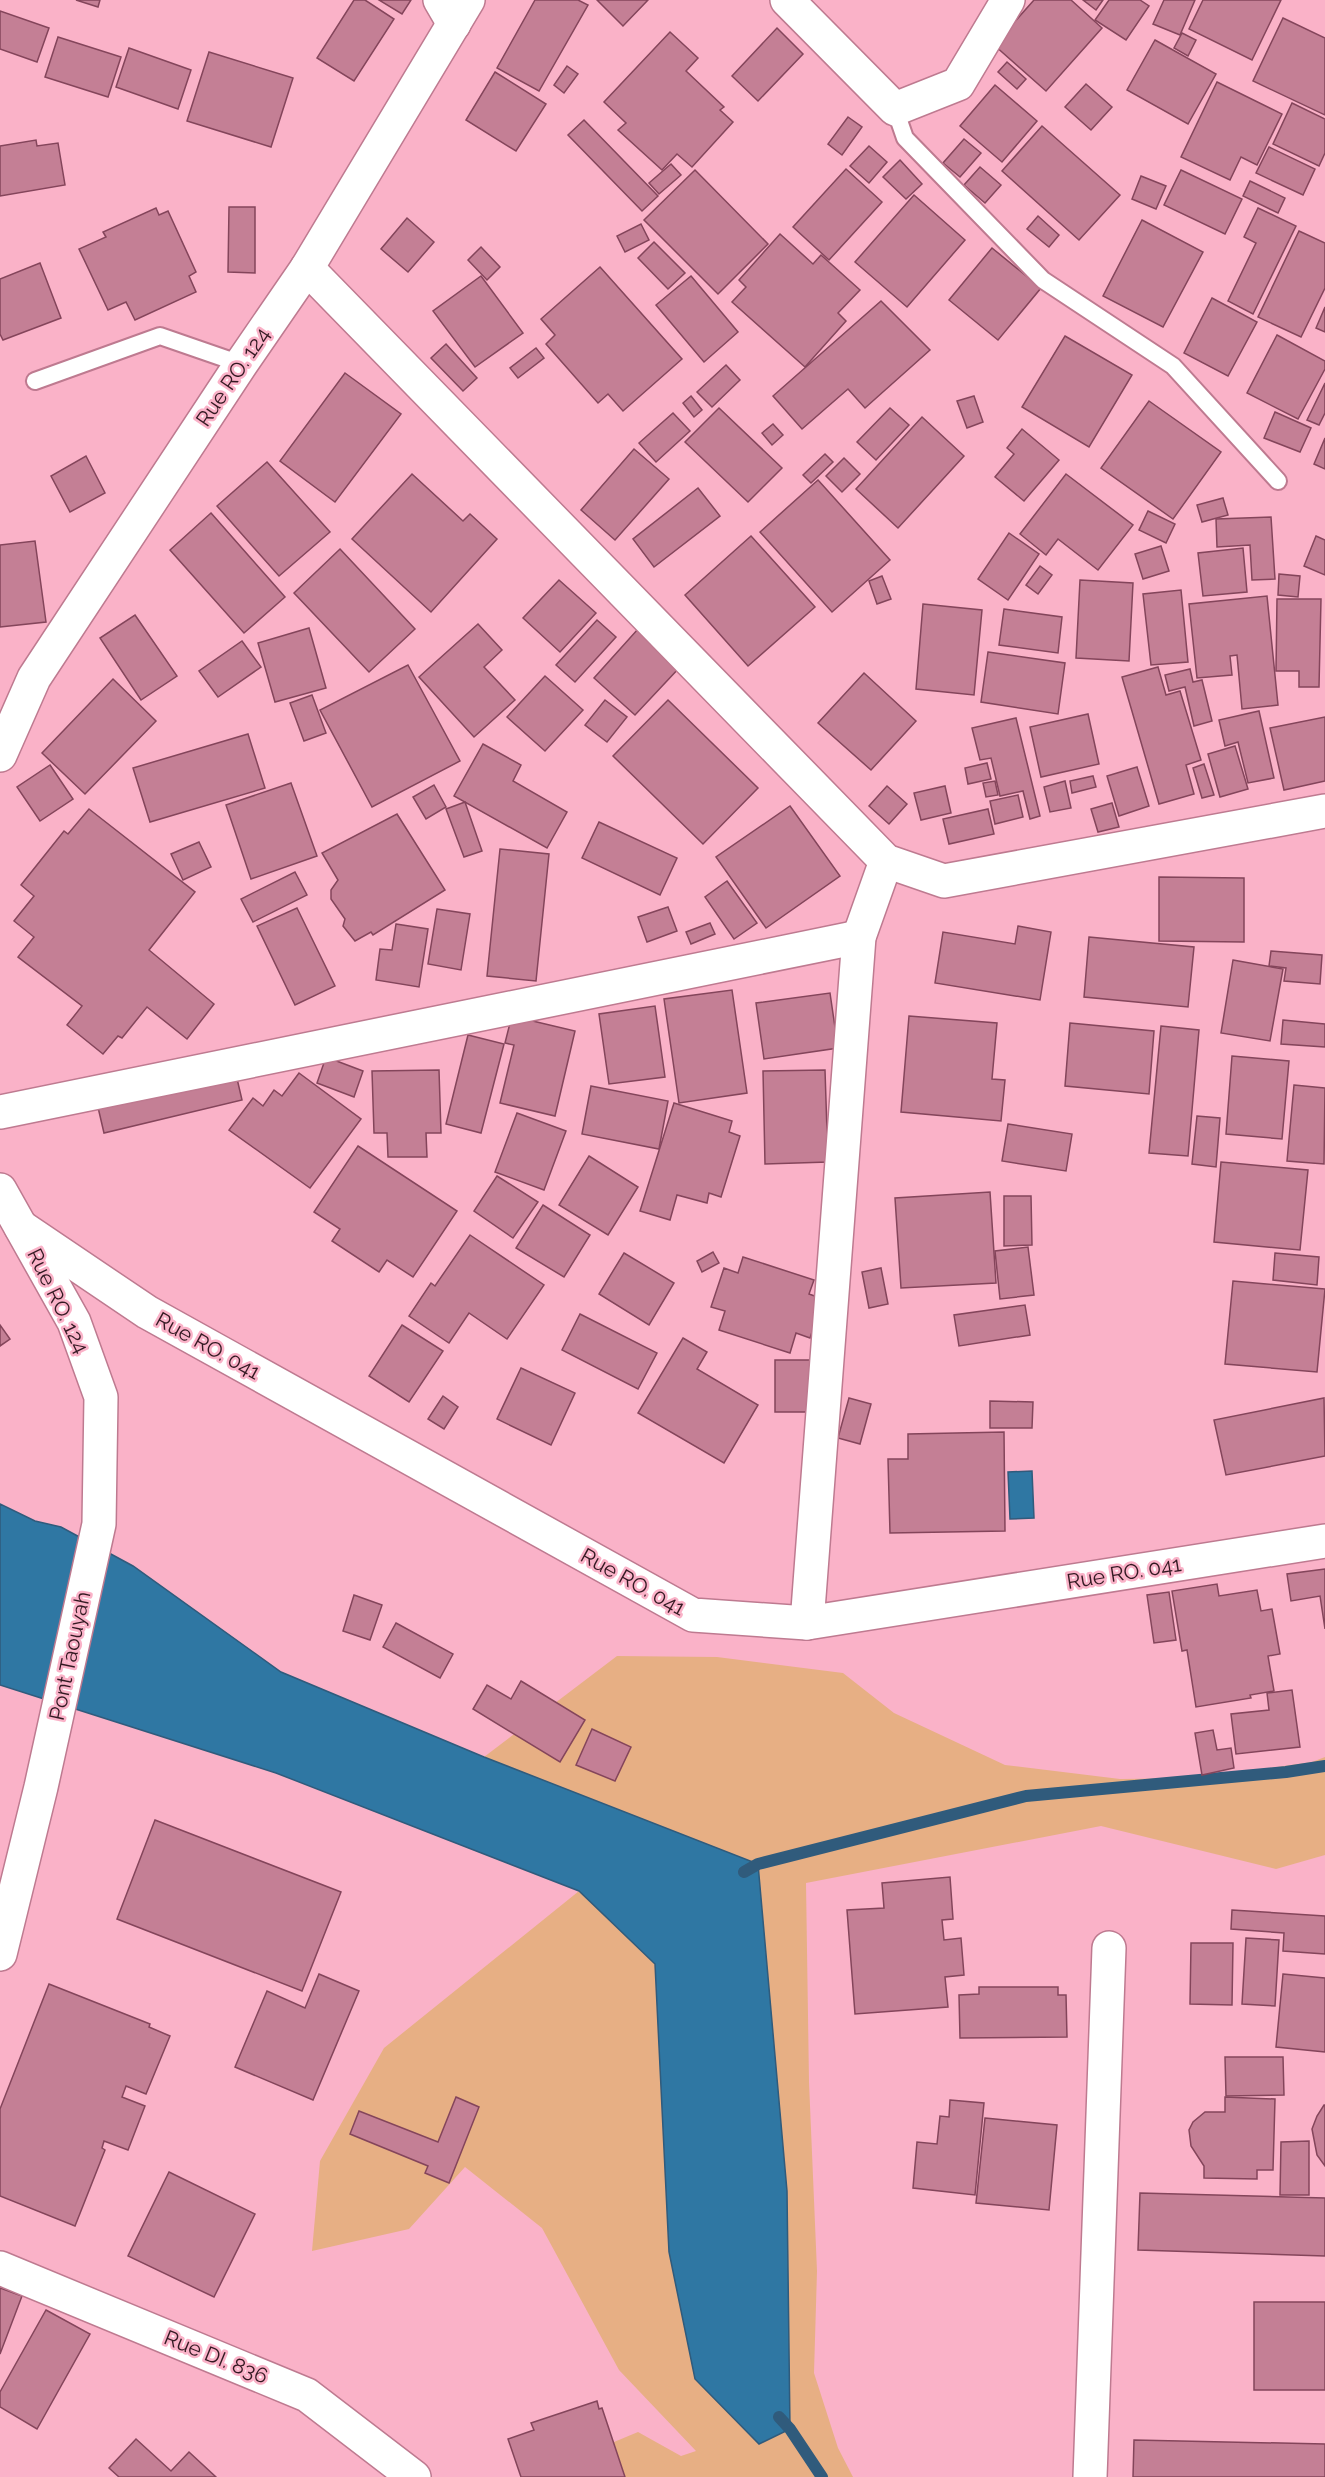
<svg xmlns="http://www.w3.org/2000/svg" width="1325" height="2477" font-family="Raleway,sans-serif">
<style>
.green{fill:#e7af84}
.water{fill:#2f77a3;stroke:#305b7c;stroke-width:1.5}
.lines{fill:none;stroke-linecap:round;stroke-linejoin:round}
.stream{stroke:#305b7c;stroke-width:12}
.building{fill:#c47f95;stroke:#84455b;stroke-width:1.5}
.lane-casing{stroke:#be7a90;stroke-width:20}
.street-casing{stroke:#be7a90;stroke-width:36}
.secondary-casing{stroke:#be7a90;stroke-width:36}
.lane{stroke:#fff;stroke-width:16}
.street{stroke:#fff;stroke-width:33}
.secondary{stroke:#fff;stroke-width:33}
.labels{text-anchor:middle;stroke-width:5;stroke-linejoin:round;paint-order:stroke}
.street-label{font-size:21px;fill:#331922;stroke:#fab2c8}
</style>
<rect width="100%" height="100%" fill="#fab2c8"/>
<polygon class="green" points="617,1656 717,1657 843,1673 894,1713 1005,1765 1120,1779 1201,1778 1312,1762 1325,1757 1325,1855 1276,1869 1101,1826 806,1883 809,2082 817,2271 814,2373 838,2448 853,2477 606,2477 602,2447 638,2432 681,2456 696,2451 619,2370 542,2228 465,2167 409,2229 312,2251 320,2161 384,2048 579,1891 655,1964 669,2252 758,1865 484,1757"/>
<g class="water">
<polygon points="1032,1471 1034,1518 1010,1519 1008,1472"/>
<polygon points="0,1504 35,1521 61,1527 133,1566 281,1672 484,1757 758,1864 787,2191 790,2429 759,2444 695,2379 669,2252 655,1964 579,1891 276,1773 0,1685"/>
</g>
<g class="lines">
<g class="stream">
<polyline points="744,1872 758,1864 1026,1796 1286,1772 1325,1766"/>
<polyline points="779,2417 790,2429 822,2477"/>
</g>
</g>
<g class="building">
<polygon points="76,0 100,0 98,7"/>
<polygon points="354,0 365,0 394,19 354,81 317,58"/>
<polygon points="379,0 411,0 402,14"/>
<polygon points="535,0 578,0 588,5 539,91 497,68"/>
<polygon points="597,0 648,0 623,26"/>
<polygon points="1034,0 1071,0 1102,28 1046,91 994,45"/>
<polygon points="1083,0 1103,0 1096,10"/>
<polygon points="1109,0 1140,0 1149,6 1126,40 1095,20"/>
<polygon points="1164,0 1195,0 1180,35 1153,24"/>
<polygon points="1203,0 1281,0 1252,60 1189,29"/>
<polygon points="0,11 49,28 37,62 0,49"/>
<polygon points="1283,18 1325,38 1325,115 1253,81"/>
<polygon points="777,28 803,54 758,101 732,76"/>
<polygon points="670,32 698,58 686,71 724,107 720,110 733,122 692,167 677,154 662,170 618,130 626,123 604,102"/>
<polygon points="1182,33 1196,40 1188,56 1174,48"/>
<polygon points="58,37 121,57 108,97 45,77"/>
<polygon points="1155,40 1216,74 1188,124 1127,90"/>
<polygon points="129,48 191,70 178,109 116,87"/>
<polygon points="209,52 293,78 271,147 187,121"/>
<polygon points="1007,62 1026,79 1017,89 998,72"/>
<polygon points="567,66 578,74 564,93 554,85"/>
<polygon points="495,72 546,104 516,151 466,120"/>
<polygon points="1217,82 1282,114 1257,165 1241,157 1230,180 1181,157"/>
<polygon points="1086,84 1112,107 1091,130 1065,107"/>
<polygon points="995,85 1037,121 1002,162 960,126"/>
<polygon points="1292,103 1325,119 1325,153 1319,166 1273,144"/>
<polygon points="848,117 862,127 842,155 828,144"/>
<polygon points="584,120 658,196 642,211 568,135"/>
<polygon points="1042,126 1120,195 1079,240 1002,171"/>
<polygon points="964,139 981,153 960,177 943,163"/>
<polygon points="36,140 37,146 58,143 65,185 0,196 0,146"/>
<polygon points="869,146 887,162 869,183 850,166"/>
<polygon points="1269,147 1315,169 1303,195 1256,173"/>
<polygon points="900,160 922,184 906,199 883,177"/>
<polygon points="671,164 681,175 659,194 649,183"/>
<polygon points="980,167 1001,185 985,203 964,185"/>
<polygon points="846,169 882,202 829,260 793,227"/>
<polygon points="695,170 768,244 718,294 644,220"/>
<polygon points="1181,170 1242,199 1225,234 1164,205"/>
<polygon points="1141,176 1166,186 1156,209 1132,199"/>
<polygon points="1250,181 1285,198 1278,213 1243,196"/>
<polygon points="914,195 965,240 907,307 855,262"/>
<polygon points="229,207 255,207 255,273 228,272"/>
<polygon points="156,208 159,215 168,211 196,272 189,276 196,292 135,320 126,302 108,310 79,249 106,237 103,232"/>
<polygon points="1258,208 1296,226 1253,314 1228,301 1256,243 1244,237"/>
<polygon points="1038,216 1059,235 1049,247 1027,229"/>
<polygon points="407,218 434,242 408,272 381,249"/>
<polygon points="1142,220 1203,252 1163,327 1103,296"/>
<polygon points="641,224 649,240 625,252 617,236"/>
<polygon points="1299,231 1325,243 1325,288 1301,337 1258,317"/>
<polygon points="780,234 813,264 821,255 860,290 838,313 846,321 805,367 732,302 746,287 739,280"/>
<polygon points="654,242 685,273 668,289 638,258"/>
<polygon points="481,247 500,267 487,280 468,260"/>
<polygon points="992,248 1041,288 998,340 949,300"/>
<polygon points="40,263 61,318 3,340 0,334 0,279"/>
<polygon points="600,267 682,359 623,411 608,394 598,403 546,344 555,335 541,319"/>
<polygon points="481,276 523,333 475,367 433,311"/>
<polygon points="691,276 738,332 704,362 656,305"/>
<polygon points="1212,298 1257,322 1228,376 1184,353"/>
<polygon points="881,301 930,350 865,408 848,389 802,429 773,396"/>
<polygon points="1325,307 1325,332 1316,328"/>
<polygon points="1277,335 1325,361 1325,369 1298,419 1247,393"/>
<polygon points="1065,336 1132,375 1089,447 1022,407"/>
<polygon points="446,344 477,378 463,391 431,358"/>
<polygon points="536,348 544,358 518,378 510,368"/>
<polygon points="726,365 740,380 712,407 697,392"/>
<polygon points="345,373 401,414 335,502 280,461"/>
<polygon points="1325,383 1325,413 1319,425 1307,420"/>
<polygon points="691,396 702,410 694,417 683,403"/>
<polygon points="974,396 983,422 967,428 957,401"/>
<polygon points="1149,401 1221,452 1173,519 1101,468"/>
<polygon points="719,408 782,468 748,502 685,442"/>
<polygon points="890,408 909,425 876,460 857,442"/>
<polygon points="1275,412 1311,428 1300,452 1264,438"/>
<polygon points="673,413 690,431 656,462 639,443"/>
<polygon points="922,417 964,456 898,528 856,489"/>
<polygon points="773,424 783,435 772,445 762,433"/>
<polygon points="1022,429 1059,460 1024,501 995,477 1014,454 1007,448"/>
<polygon points="1325,438 1325,469 1314,464"/>
<polygon points="634,449 669,479 615,540 581,510"/>
<polygon points="825,454 833,462 811,483 803,475"/>
<polygon points="86,456 105,493 70,512 51,476"/>
<polygon points="844,458 860,474 842,492 826,476"/>
<polygon points="267,462 330,532 279,576 217,506"/>
<polygon points="412,474 463,521 470,514 497,539 431,612 352,539"/>
<polygon points="1066,474 1133,525 1098,570 1058,539 1046,555 1020,534"/>
<polygon points="818,480 890,560 832,612 760,532"/>
<polygon points="698,488 720,516 654,567 633,539"/>
<polygon points="1223,498 1228,515 1202,522 1197,505"/>
<polygon points="1148,511 1175,524 1166,543 1139,530"/>
<polygon points="211,513 285,597 244,633 170,550"/>
<polygon points="1271,517 1275,579 1252,580 1250,545 1217,547 1216,519"/>
<polygon points="1009,533 1039,554 1008,600 978,579"/>
<polygon points="751,536 815,607 748,666 685,595"/>
<polygon points="1316,536 1325,540 1325,575 1304,566"/>
<polygon points="35,541 46,622 0,627 0,545"/>
<polygon points="1161,546 1169,571 1143,579 1135,554"/>
<polygon points="1243,548 1247,592 1203,596 1198,553"/>
<polygon points="340,549 415,629 369,672 294,593"/>
<polygon points="1040,566 1052,575 1038,594 1026,585"/>
<polygon points="1279,574 1300,576 1298,597 1278,595"/>
<polygon points="882,576 891,599 877,604 869,581"/>
<polygon points="559,580 596,613 560,652 523,618"/>
<polygon points="1080,580 1133,583 1129,661 1076,658"/>
<polygon points="1181,590 1188,662 1151,665 1143,594"/>
<polygon points="1267,596 1278,705 1242,709 1237,655 1230,656 1232,675 1197,678 1189,604"/>
<polygon points="1277,599 1321,599 1319,687 1299,687 1299,671 1276,671"/>
<polygon points="923,604 982,610 974,695 916,689"/>
<polygon points="1004,609 1062,617 1058,653 999,645"/>
<polygon points="135,615 177,676 141,700 100,638"/>
<polygon points="597,620 616,637 575,682 556,665"/>
<polygon points="478,624 502,650 484,667 515,700 474,737 419,677"/>
<polygon points="309,628 326,688 275,702 258,643"/>
<polygon points="638,629 680,667 635,715 594,678"/>
<polygon points="242,641 261,667 218,697 199,671"/>
<polygon points="988,652 1065,663 1058,714 981,702"/>
<polygon points="408,665 460,761 372,807 320,710"/>
<polygon points="1158,667 1166,695 1180,691 1201,760 1186,765 1194,794 1159,804 1122,677"/>
<polygon points="1190,669 1193,682 1202,680 1212,721 1194,726 1185,687 1169,691 1165,675"/>
<polygon points="864,673 916,721 871,770 818,723"/>
<polygon points="545,676 583,710 545,751 507,717"/>
<polygon points="113,679 156,721 85,794 42,753"/>
<polygon points="312,695 326,733 304,741 290,703"/>
<polygon points="605,700 627,717 607,742 585,725"/>
<polygon points="668,700 758,788 703,844 613,756"/>
<polygon points="1259,711 1274,778 1248,783 1238,742 1225,746 1219,720"/>
<polygon points="1088,714 1099,764 1041,777 1030,727"/>
<polygon points="1325,717 1325,781 1284,790 1270,728"/>
<polygon points="1016,718 1040,816 1030,819 1023,791 1000,796 991,758 980,760 972,728"/>
<polygon points="248,734 265,788 150,822 133,768"/>
<polygon points="483,744 521,765 513,781 567,812 547,848 454,796"/>
<polygon points="1235,746 1248,789 1220,797 1208,754"/>
<polygon points="987,763 991,779 968,784 965,768"/>
<polygon points="1204,764 1214,795 1202,798 1193,768"/>
<polygon points="50,765 73,799 40,821 17,787"/>
<polygon points="1137,767 1149,806 1119,816 1107,776"/>
<polygon points="1093,776 1096,787 1072,793 1070,781"/>
<polygon points="995,781 998,795 986,797 983,783"/>
<polygon points="1065,781 1071,808 1050,812 1044,787"/>
<polygon points="291,783 317,856 251,879 226,805"/>
<polygon points="434,785 446,807 426,819 413,797"/>
<polygon points="887,786 907,804 889,824 869,806"/>
<polygon points="945,786 951,813 921,820 914,793"/>
<polygon points="1018,795 1023,817 995,824 990,801"/>
<polygon points="465,802 482,851 464,857 446,809"/>
<polygon points="1112,803 1119,827 1098,832 1091,809"/>
<polygon points="790,806 840,876 766,928 716,857"/>
<polygon points="89,809 195,892 149,950 214,1004 187,1039 147,1007 122,1038 118,1036 103,1054 67,1025 82,1006 18,957 34,937 14,921 34,896 21,885 64,831 68,834"/>
<polygon points="988,809 994,834 949,844 943,819"/>
<polygon points="397,814 445,890 373,935 371,932 355,941 343,926 345,919 331,899 331,890 338,880 322,853"/>
<polygon points="599,822 677,858 660,895 582,858"/>
<polygon points="199,842 211,867 183,880 171,854"/>
<polygon points="500,849 549,854 536,981 487,976"/>
<polygon points="295,872 307,895 253,922 241,899"/>
<polygon points="1159,877 1244,878 1244,942 1159,941"/>
<polygon points="727,881 757,923 734,939 705,897"/>
<polygon points="668,907 677,931 647,942 638,917"/>
<polygon points="297,908 335,986 295,1005 257,926"/>
<polygon points="437,909 470,914 461,970 428,964"/>
<polygon points="710,923 715,934 691,944 686,932"/>
<polygon points="396,924 428,929 419,987 376,980 380,949 392,950"/>
<polygon points="1018,926 1051,932 1040,1000 935,983 943,932 1015,944"/>
<polygon points="1089,937 1194,947 1188,1007 1084,997"/>
<polygon points="1271,951 1322,955 1320,984 1284,981 1286,968 1269,966"/>
<polygon points="1233,960 1283,969 1270,1041 1221,1033"/>
<polygon points="732,990 747,1093 679,1103 664,999"/>
<polygon points="830,993 838,1048 764,1059 756,1003"/>
<polygon points="655,1006 665,1077 609,1084 599,1014"/>
<polygon points="909,1016 997,1023 992,1079 1005,1080 1001,1121 901,1112"/>
<polygon points="520,1018 575,1031 555,1116 500,1103 514,1045 505,1043 511,1019"/>
<polygon points="1283,1020 1325,1024 1325,1047 1281,1044"/>
<polygon points="1070,1023 1154,1031 1149,1094 1065,1086"/>
<polygon points="1161,1026 1199,1030 1188,1156 1149,1153"/>
<polygon points="468,1035 504,1044 481,1133 446,1124"/>
<polygon points="1232,1056 1289,1061 1282,1139 1226,1134"/>
<polygon points="326,1057 363,1071 354,1097 317,1083"/>
<polygon points="235,1070 242,1100 104,1133 97,1103"/>
<polygon points="439,1070 441,1133 426,1133 427,1157 388,1157 387,1133 374,1133 372,1071"/>
<polygon points="825,1070 828,1162 765,1164 763,1071"/>
<polygon points="299,1073 361,1119 310,1188 229,1130 253,1098 263,1106 274,1090 282,1096"/>
<polygon points="1294,1085 1325,1088 1324,1164 1287,1161"/>
<polygon points="591,1086 668,1101 659,1149 582,1134"/>
<polygon points="674,1103 732,1121 729,1132 740,1136 721,1197 709,1193 707,1203 677,1195 670,1220 640,1211"/>
<polygon points="517,1113 566,1131 544,1190 495,1172"/>
<polygon points="1197,1116 1220,1118 1216,1167 1192,1164"/>
<polygon points="1008,1124 1072,1134 1066,1171 1002,1161"/>
<polygon points="358,1146 457,1211 413,1277 387,1260 379,1272 332,1241 340,1229 314,1212"/>
<polygon points="589,1156 638,1187 608,1235 559,1205"/>
<polygon points="1221,1162 1308,1170 1300,1250 1214,1242"/>
<polygon points="497,1176 538,1202 513,1238 474,1211"/>
<polygon points="990,1192 996,1283 901,1288 895,1198"/>
<polygon points="1004,1196 1031,1196 1032,1245 1004,1246"/>
<polygon points="543,1205 590,1235 564,1277 516,1248"/>
<polygon points="470,1235 544,1285 507,1339 469,1313 449,1343 409,1316 431,1283 435,1286"/>
<polygon points="1028,1247 1034,1295 1000,1299 995,1251"/>
<polygon points="713,1252 719,1263 702,1272 697,1261"/>
<polygon points="624,1253 674,1283 649,1325 599,1294"/>
<polygon points="1275,1253 1319,1257 1317,1285 1273,1280"/>
<polygon points="743,1257 814,1280 809,1294 823,1299 810,1338 796,1333 790,1353 719,1330 725,1311 711,1307 724,1268 738,1273"/>
<polygon points="881,1268 888,1304 869,1308 862,1272"/>
<polygon points="1233,1281 1325,1289 1317,1372 1225,1364"/>
<polygon points="1025,1305 1030,1335 959,1346 954,1315"/>
<polygon points="580,1314 657,1353 638,1389 562,1350"/>
<polygon points="0,1325 10,1339 0,1346"/>
<polygon points="402,1325 443,1351 409,1402 369,1376"/>
<polygon points="683,1338 707,1352 697,1369 758,1405 724,1463 638,1413"/>
<polygon points="775,1360 811,1360 810,1412 775,1412"/>
<polygon points="521,1368 575,1393 551,1445 497,1419"/>
<polygon points="443,1396 458,1407 444,1429 428,1419"/>
<polygon points="849,1398 871,1404 860,1444 838,1438"/>
<polygon points="1324,1398 1325,1456 1226,1475 1214,1420"/>
<polygon points="990,1401 1033,1402 1032,1428 990,1428"/>
<polygon points="1004,1432 1005,1531 890,1533 888,1459 908,1459 908,1434"/>
<polygon points="1325,1569 1325,1629 1320,1596 1291,1601 1287,1574"/>
<polygon points="1217,1584 1219,1596 1257,1590 1261,1611 1272,1609 1280,1654 1268,1656 1274,1691 1250,1695 1251,1698 1196,1707 1187,1650 1182,1651 1172,1591"/>
<polygon points="1169,1592 1176,1640 1154,1643 1147,1595"/>
<polygon points="354,1595 382,1605 370,1640 343,1631"/>
<polygon points="396,1623 453,1654 440,1678 383,1647"/>
<polygon points="521,1681 585,1720 560,1762 473,1709 487,1685 511,1699"/>
<polygon points="1292,1690 1300,1747 1236,1754 1231,1714 1269,1710 1267,1693"/>
<polygon points="592,1729 631,1747 615,1781 576,1765"/>
<polygon points="1213,1730 1217,1750 1231,1748 1234,1768 1202,1775 1195,1733"/>
<polygon points="155,1820 341,1892 302,1991 117,1919"/>
<polygon points="950,1877 953,1919 942,1920 944,1940 961,1938 964,1975 945,1977 948,2007 855,2014 847,1910 884,1908 882,1883"/>
<polygon points="1232,1910 1325,1916 1325,1954 1283,1951 1284,1933 1231,1929"/>
<polygon points="1246,1938 1279,1940 1275,2006 1242,2004"/>
<polygon points="1191,1943 1233,1943 1232,2005 1190,2004"/>
<polygon points="319,1974 359,1991 313,2100 235,2067 267,1991 305,2008"/>
<polygon points="1283,1974 1325,1978 1325,2052 1276,2047"/>
<polygon points="49,1984 150,2024 149,2027 170,2036 146,2094 126,2086 122,2097 145,2106 128,2150 104,2141 102,2148 105,2150 75,2226 0,2196 0,2109"/>
<polygon points="979,1987 1058,1987 1058,1995 1066,1995 1067,2037 960,2038 959,1995 979,1994"/>
<polygon points="1225,2057 1283,2057 1284,2095 1226,2096"/>
<polygon points="456,2097 479,2107 449,2183 425,2173 428,2166 350,2134 359,2111 438,2142"/>
<polygon points="1225,2097 1275,2099 1273,2170 1257,2170 1257,2179 1204,2178 1204,2166 1191,2146 1189,2130 1193,2122 1205,2112 1225,2112"/>
<polygon points="950,2100 984,2103 975,2195 913,2188 917,2142 937,2144 940,2116 949,2117"/>
<polygon points="1324,2105 1325,2105 1325,2166 1317,2155 1312,2129 1317,2116"/>
<polygon points="985,2118 1057,2125 1049,2210 976,2203"/>
<polygon points="1309,2141 1309,2195 1280,2195 1281,2142"/>
<polygon points="169,2172 255,2214 214,2297 128,2256"/>
<polygon points="1140,2193 1325,2198 1325,2256 1138,2250"/>
<polygon points="0,2288 22,2296 0,2354"/>
<rect x="1254" y="2302" width="71" height="88"/>
<polygon points="46,2310 90,2334 37,2429 0,2407 0,2392"/>
<polygon points="597,2401 599,2409 602,2408 625,2477 521,2477 508,2439 534,2430 531,2423"/>
<polygon points="136,2439 171,2471 189,2452 216,2477 119,2477 109,2468"/>
<polygon points="1134,2440 1325,2444 1325,2477 1133,2477"/>
</g>
<g class="lines">
<g class="lane-casing">
<g id="lane">
<polyline points="895,109 905,138 1043,280 1173,366 1278,481"/>
<polyline points="35,381 160,336 241,364"/>
</g>
</g>
<g class="street-casing">
<g id="street">
<polyline points="440,0 454,24"/>
<polyline points="787,0 895,109 958,84 1008,0"/>
<polyline points="307,268 886,861 944,881 1325,811"/>
<polyline points="0,1112 859,937"/>
<polyline points="21,1227 147,1312 693,1615 807,1623 1325,1541"/>
<polyline points="807,1623 859,937 886,861"/>
<polyline points="0,2268 307,2395 414,2477"/>
<polyline points="1090,2477 1109,1948"/>
</g>
</g>
<g class="secondary-casing">
<g id="secondary">
<polyline points="0,755 34,678 241,364 307,268 468,0"/>
<polyline points="0,1190 74,1322 101,1397 99,1524 41,1787 0,1954"/>
</g>
</g>
<use href="#lane" class="lane"/>
<use href="#street" class="street"/>
<use href="#secondary" class="secondary"/>
</g>
<g class="labels">
<g class="street-label">
<text transform="translate(233 377) rotate(-56)" y="7">Rue RO. 124</text>
<text transform="translate(58 1301) rotate(64)" y="7">Rue RO. 124</text>
<text transform="translate(208 1346) rotate(29)" y="7">Rue RO. 041</text>
<text transform="translate(1124 1573) rotate(-9)" y="7">Rue RO. 041</text>
<text transform="translate(633 1582) rotate(29)" y="7">Rue RO. 041</text>
<text transform="translate(70 1656) rotate(-78)" y="7">Pont Taouyah</text>
<text transform="translate(216 2357) rotate(22)" y="7">Rue DI. 836</text>
</g>
</g>
</svg>
